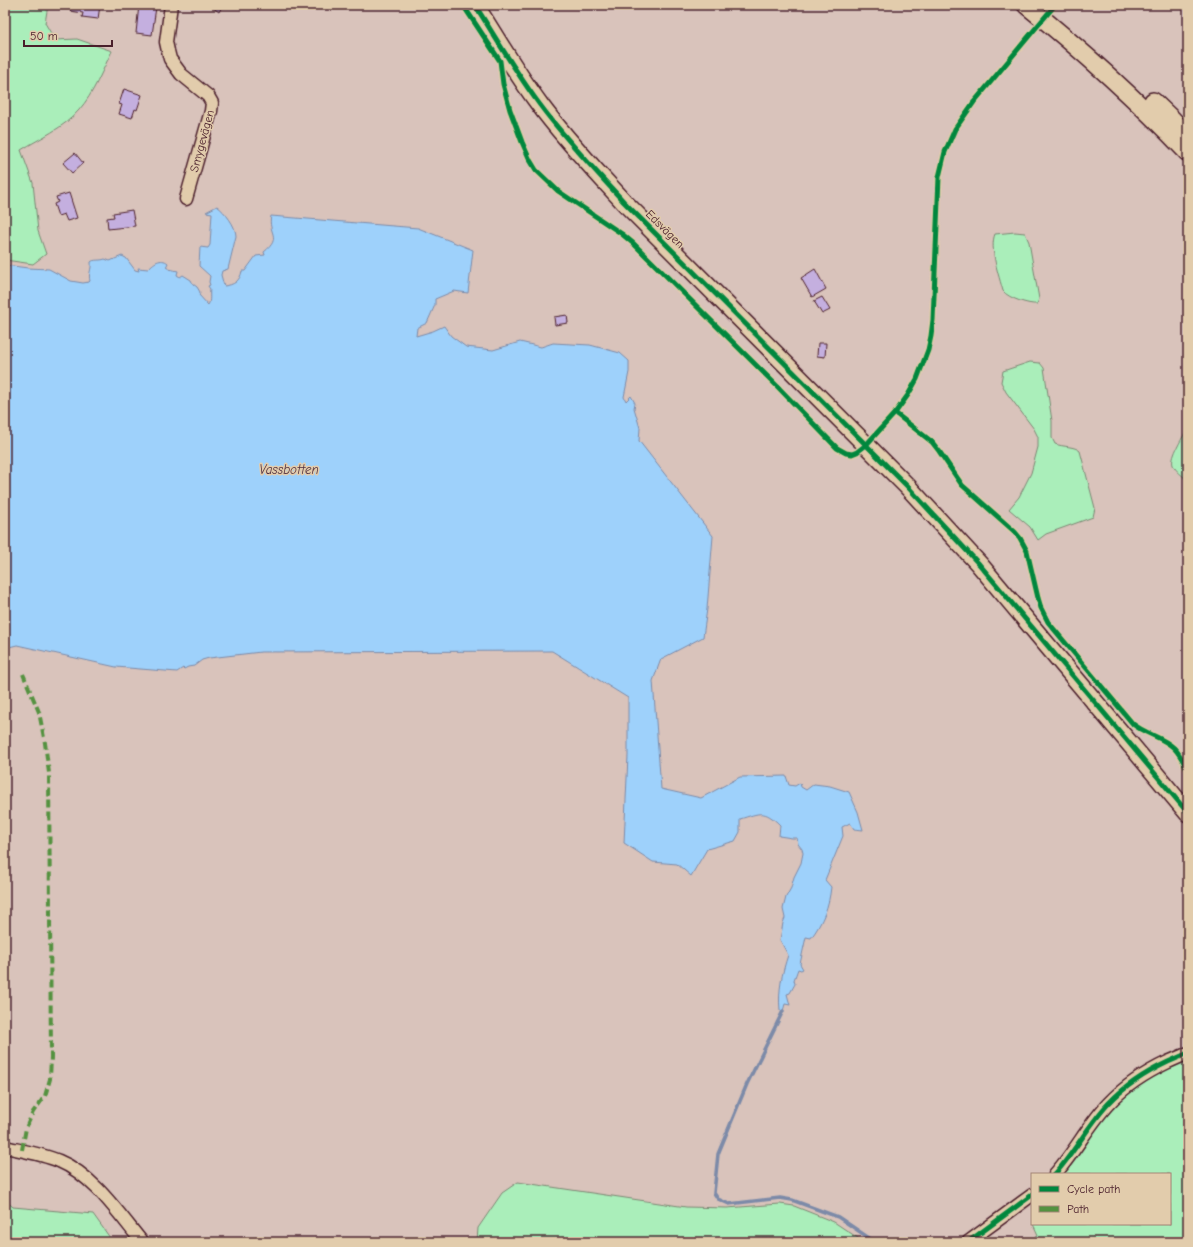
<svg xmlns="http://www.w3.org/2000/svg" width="1193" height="1247" font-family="'Comic Neue',sans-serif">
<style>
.green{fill:#aaeeba;stroke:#7a8672}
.water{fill:#9ed1fb;stroke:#7c8aa8}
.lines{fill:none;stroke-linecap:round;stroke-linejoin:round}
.stream{stroke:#7c8aa8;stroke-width:3.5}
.building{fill:#c4afdf;stroke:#4a1f2b}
.street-casing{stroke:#4a1f2b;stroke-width:15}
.secondary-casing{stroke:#4a1f2b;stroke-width:20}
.street{stroke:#e2ccac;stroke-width:12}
.secondary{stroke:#e2ccac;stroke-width:17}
.quiet{stroke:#549240;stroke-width:4;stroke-dasharray:8 4;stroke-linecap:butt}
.cycleway-casing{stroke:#e2ccac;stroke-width:8}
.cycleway{stroke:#00873e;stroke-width:5}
.labels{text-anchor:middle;stroke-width:3;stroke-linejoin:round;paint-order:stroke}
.street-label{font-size:12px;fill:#4a1f2b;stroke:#e2ccac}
.water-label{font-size:13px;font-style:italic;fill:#523140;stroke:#e2ccac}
</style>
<rect width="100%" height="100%" fill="#d9c3bb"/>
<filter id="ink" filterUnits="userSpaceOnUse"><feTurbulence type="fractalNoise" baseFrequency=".025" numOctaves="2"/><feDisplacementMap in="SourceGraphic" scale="8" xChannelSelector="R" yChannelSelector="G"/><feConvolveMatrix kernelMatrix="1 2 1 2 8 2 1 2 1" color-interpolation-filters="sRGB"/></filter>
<g filter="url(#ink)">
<g class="green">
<path d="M5 5H48L45 23 55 40 77 39 112 51C102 71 94 93 79 110 64 128 40 138 21 150L33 183 38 231 46 254 33 264 5 260Z"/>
<path d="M1015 232 1025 233 1029 242 1039 299 1037 304C1029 305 1008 298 1003 291 999 276 989 248 995 234Z"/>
<path d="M1030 362 1040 363 1044 368 1052 421V438L1055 444C1063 447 1075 446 1080 451L1095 508 1093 517 1046 534 1038 540 1030 527 1009 509 1019 497 1031 473 1038 447V437L1034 429 1006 392 1001 382 1003 371Z"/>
<path d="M1188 427V481C1183 476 1176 471 1173 465 1170 456 1184 436 1188 427Z"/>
<polygon points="1188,1051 1188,1242 1027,1242 1038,1235 1033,1224 1170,1224 1170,1174 1055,1174 1116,1096"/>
<polygon points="518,1182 686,1207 727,1208 780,1204 794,1206 834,1222 864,1242 477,1242 478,1228 502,1193"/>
<polygon points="5,1200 13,1207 93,1214 113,1242 5,1242"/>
</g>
<path class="water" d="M217 206C225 212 236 226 236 236L228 269 222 271 221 275 224 286C234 285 240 281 242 271H245L256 256 265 255 264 252C283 237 267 233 271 216L418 228 473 250 468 293 454 291 435 299V305L427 323 417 328 416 336 433 331 444 326 451 336 466 347 493 350 520 342 541 347 553 343 590 345 620 353 629 361V372L624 397 626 401 631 396 635 403 634 408 640 428 639 441 713 536 707 609 703 637 661 659 653 681 661 789 701 798 740 777 786 776 789 785 795 786 800 783 801 787 806 790 814 784 830 786 849 792 858 812 863 830 854 829 850 823 842 827 843 836 825 880 831 887C829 906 823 922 811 938L806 937 800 964 803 969 801 970 798 969 794 980 795 984 790 993 787 994 790 1005 785 1004 783 1011 780 1010C778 991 782 973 788 955L780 940 783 923 785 918 783 909 786 897 791 888 794 877 801 863 803 853 802 849 798 844 797 838H792L779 836 780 825C764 809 760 813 740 819V832L735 841 707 849 691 876 677 864 653 862 624 843 628 756V698L552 651 261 652 209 658 202 660 194 666 188 667 184 669 183 668 177 672 116 667 17 645 5 648V265L28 268 49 269 71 281 83 283 89 282 90 281C88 274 92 269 91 262 94 259 100 261 105 259L110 261 122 256 126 258 135 270 139 271 138 268 148 269C153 263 161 257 168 263L166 267 169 269 178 271 177 275 180 277 183 275 191 280 193 284 197 287 200 292 199 295 208 305C211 301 209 294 210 289L208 286 210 285 209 282 210 276 199 266 200 247 208 248 210 245 212 213 206 212Z"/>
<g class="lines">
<polyline class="stream" points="783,1011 747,1084 718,1154 714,1193 718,1199 729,1204 780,1198 792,1200 838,1217 875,1242"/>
</g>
<g class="building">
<polygon points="71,5 100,5 98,19 82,17 83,13 70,11"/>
<polygon points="139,5 156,7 152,35 136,33"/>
<polygon points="209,5 223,5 219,12"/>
<polygon points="124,89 142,95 137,110 135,109 132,118 119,114 122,105 119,104"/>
<polygon points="75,153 83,163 72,173 63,163"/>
<polygon points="69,193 77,218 67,221 64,214 58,216 54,204 58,202 56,197"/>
<polygon points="132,210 135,226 108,229 107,218 114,217 113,213"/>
<polygon points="815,269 826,289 812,297 801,278"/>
<polygon points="822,297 830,310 822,314 814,301"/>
<polygon points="567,315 568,323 555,325 554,317"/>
<polygon points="818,343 826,343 825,357 817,356"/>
</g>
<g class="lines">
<g class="street-casing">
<g id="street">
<polyline points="171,5 166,42 168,51 170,59 181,74 208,96 212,103 211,111 186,199"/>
<path d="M5 1147C23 1151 42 1154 59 1161 93 1175 119 1214 142 1242"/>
<path d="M1055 1174C1075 1152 1088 1125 1109 1103 1125 1086 1147 1072 1168 1062 1175 1059 1182 1056 1188 1053"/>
<polyline points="968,1242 1032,1195"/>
</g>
</g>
<g class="secondary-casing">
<g id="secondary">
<path d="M475 5C496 38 516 73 540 105 565 139 595 170 624 202L907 486 979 564 1188 813"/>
<path d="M1026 5C1083 51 1137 100 1188 153"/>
<polyline points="1153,101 1173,120 1188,136"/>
</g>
</g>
<use href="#street" class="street"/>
<use href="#secondary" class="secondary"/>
<polyline class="quiet" points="22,1150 26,1128 33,1112 45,1096 50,1079 51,1057 49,773 45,743 39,712 23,674"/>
<g class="cycleway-casing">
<g id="cycleway">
<polyline points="463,5 500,61 503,84 510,110 522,142 530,160 536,170 558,191 622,234 634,244 776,385 837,448 846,453 852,454 857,452 866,445 895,413 908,395 917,379 928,350 931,336 933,320 939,177 945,152 955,129 974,102 1055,5"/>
<path d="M475 5C496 38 516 73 540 105 565 139 595 170 624 202L907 486 979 564 1188 813"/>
<path d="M895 413 932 442 939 451 962 485 1015 532 1020 538 1027 551 1038 598 1041 608 1048 622 1133 724C1145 734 1163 737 1174 748 1180 754 1184 762 1188 770"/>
<path d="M1055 1174C1075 1152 1088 1125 1109 1103 1125 1086 1147 1072 1168 1062 1175 1059 1182 1056 1188 1053"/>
<polyline points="968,1242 1032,1195"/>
</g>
</g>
<use href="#cycleway" class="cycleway"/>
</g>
</g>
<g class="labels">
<g class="street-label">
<text transform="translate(202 141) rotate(-75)" y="4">Smygevägen</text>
<text transform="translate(665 229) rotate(45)" y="4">Edsvägen</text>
</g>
<g class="water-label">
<text x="289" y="474">Vassbotten</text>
</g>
</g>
<rect width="1193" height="1247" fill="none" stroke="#e2ccac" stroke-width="20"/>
<rect x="10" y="10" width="1173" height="1227" fill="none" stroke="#4a1f2b" stroke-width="1.5" filter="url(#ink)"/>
<rect x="1031" y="1173" width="140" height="52" fill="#e2ccac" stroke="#a58778"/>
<rect x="1039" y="1186" width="20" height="6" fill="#00873e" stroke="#a58778"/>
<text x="1067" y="1193" font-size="12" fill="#4a1f2b">Cycle path</text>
<rect x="1039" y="1206" width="20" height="6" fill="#549240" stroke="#a58778"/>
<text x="1067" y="1213" font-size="12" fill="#4a1f2b">Path</text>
<path d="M24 40v6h88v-6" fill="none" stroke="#4a1f2b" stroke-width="2"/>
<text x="30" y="40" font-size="12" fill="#4a1f2b" stroke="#e2ccac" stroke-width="3" paint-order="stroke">50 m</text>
</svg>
